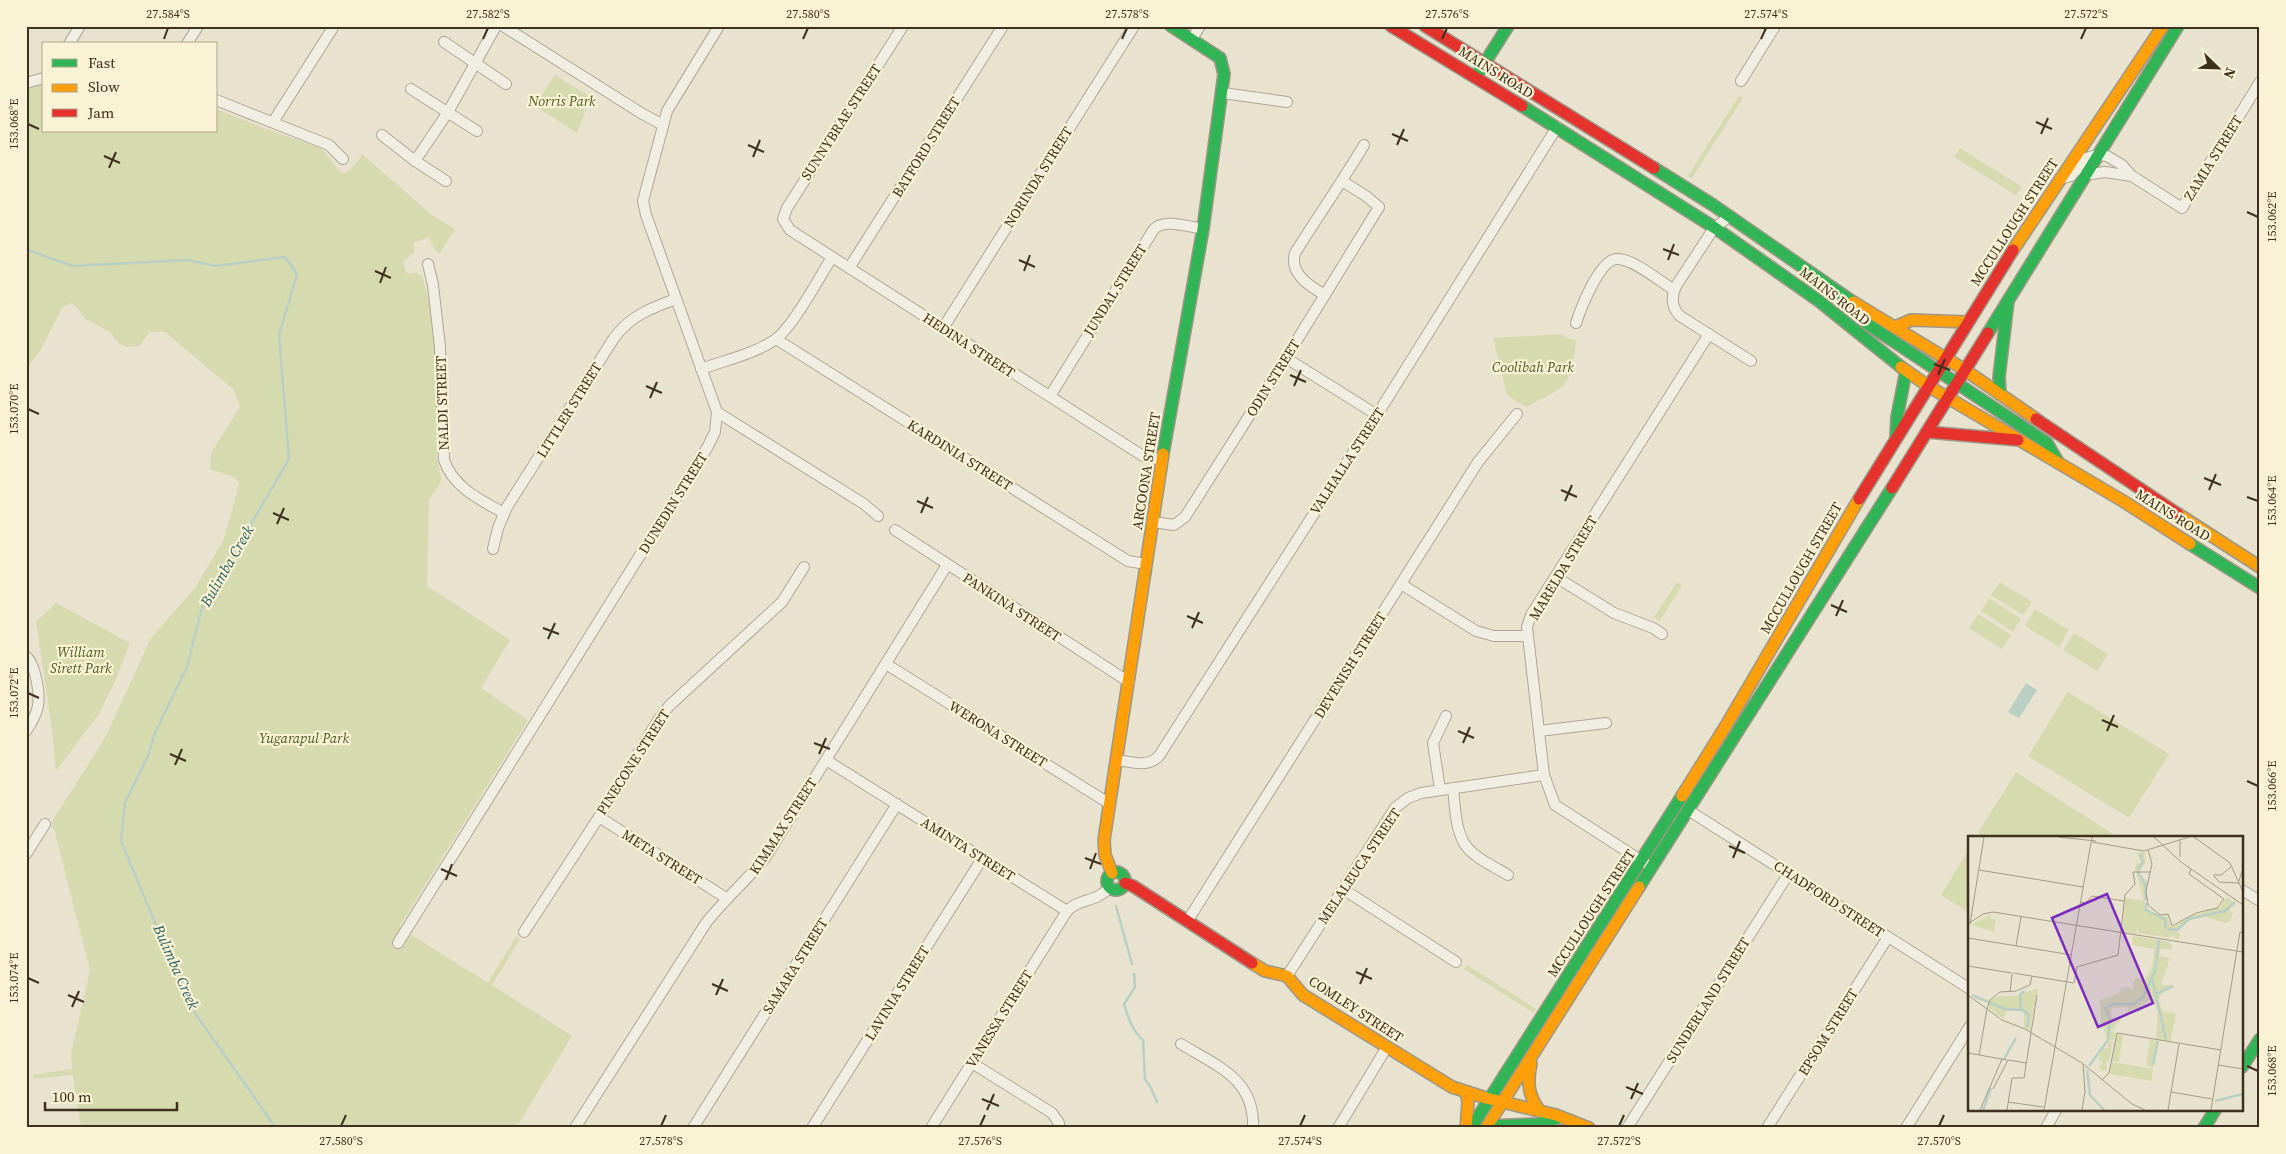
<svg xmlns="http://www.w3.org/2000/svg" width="2286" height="1154" font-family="'Source Serif 4',serif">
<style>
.green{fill:#d6daaf}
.water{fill:#bacfc4}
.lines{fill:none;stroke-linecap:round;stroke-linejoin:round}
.stream{stroke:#bacfc4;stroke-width:2.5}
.street-casing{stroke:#aea797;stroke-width:12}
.fast-casing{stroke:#9e9787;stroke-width:14}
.slow-casing{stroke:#9e9787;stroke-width:14}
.jam-casing{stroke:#9e9787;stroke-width:14}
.street{stroke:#f0ede2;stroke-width:10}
.fast{stroke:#30b455;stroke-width:11}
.slow{stroke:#ff9f0a;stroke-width:11}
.jam{stroke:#e5322d;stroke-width:11}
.ticks{fill:none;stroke:#3f301d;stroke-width:2}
.labels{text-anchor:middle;stroke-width:4.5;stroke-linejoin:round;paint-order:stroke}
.street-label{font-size:14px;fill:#3f301d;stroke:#faf2d5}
.park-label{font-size:14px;font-style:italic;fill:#4a5e21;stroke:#faf2d5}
.water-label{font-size:15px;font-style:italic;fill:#2b6061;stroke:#faf2d5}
.inset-river{fill:none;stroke:#bacfc4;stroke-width:2.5}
.inset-road{fill:none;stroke:#a49b87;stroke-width:1}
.view{fill:#7b2cbf;fill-opacity:0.15;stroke:#7b2cbf;stroke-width:2.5}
.inset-edge{fill:none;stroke:#3f301d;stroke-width:2.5}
.neatline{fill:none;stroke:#3f301d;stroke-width:2}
.ticks-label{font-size:12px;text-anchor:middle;fill:#3f301d}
</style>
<rect width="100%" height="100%" fill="#e8e3ce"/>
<g class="green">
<polygon points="555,75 591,97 577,133 535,106"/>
<path d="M44 84V131H216V109L269 130 321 148C339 166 340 190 362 154L432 215 455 229 440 253 435 251 429 237 413 243 415 252 403 262 407 274 416 273 422 276C434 312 438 353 438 391 438 422 432 449 442 480L429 500 427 586 510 640 481 688 528 720 399 927 488 983 516 937 520 939 492 985 572 1036 516 1128H81L73 1075 34 1079 33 1075 72 1069 71 1054 90 970 54 829 50 825 106 736 151 638 195 588 224 539 239 484 234 477 210 469 211 453 240 407 234 390 165 332H150L139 346 126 347 115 340 112 333 85 319 76 306 70 303 62 308 41 349 26 370V89Z"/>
<polygon points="1739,96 1743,98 1692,178 1688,176"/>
<polygon points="1960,148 2022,187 2016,195 1954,157"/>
<path d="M1561 334 1569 339 1576 340C1571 390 1567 385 1526 407L1507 395 1493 338Z"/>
<polygon points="1677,582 1682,585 1660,621 1654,617"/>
<polygon points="2000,582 2032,602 2023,615 1991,595"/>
<polygon points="1989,598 2021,619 2013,632 1981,611"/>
<polygon points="56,603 130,643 113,686 98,715 56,771 52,729 36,622"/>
<polygon points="2035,609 2069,630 2059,647 2025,626"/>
<polygon points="1978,614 2011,635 2002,649 1969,628"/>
<polygon points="2074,633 2108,654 2097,671 2063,650"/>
<polygon points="2068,692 2169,754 2129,818 2028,756"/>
<polygon points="2016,772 2119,838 1986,838 1978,833"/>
<polygon points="1970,848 1970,913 1941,895"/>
<polygon points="1467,965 1536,1009 1534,1013 1464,969"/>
</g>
<polygon class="water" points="2026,683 2037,690 2019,718 2008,712"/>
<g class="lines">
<g class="stream">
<polyline points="26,249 72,266 188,260 216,266 285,257 297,274 279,335 289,459 202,608 187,667 155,733 148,756 125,803 121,841 159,932 197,1016 276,1128"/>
<polyline points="1116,906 1132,964"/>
<path d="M1134 974 1135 987 1124 1004C1128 1017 1133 1032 1143 1040L1145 1079 1151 1088 1157 1102"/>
</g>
<g class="street-casing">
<g id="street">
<polyline points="503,26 641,113 663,125"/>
<polyline points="903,26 787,208 783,219 790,230 1143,456 1162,460"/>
<polyline points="1192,39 1200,26"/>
<polyline points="444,42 506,84"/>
<polyline points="69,44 80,26"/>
<polyline points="187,44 198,26"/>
<polyline points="1741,81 1775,26"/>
<polyline points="26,83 44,78"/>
<polyline points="411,89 477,131"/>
<polyline points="1223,93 1287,102"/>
<polyline points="216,100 329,145 343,159"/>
<polyline points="273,122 334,26"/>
<polyline points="382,135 415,161 446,181"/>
<polyline points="415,161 448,112 496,26"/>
<polyline points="2084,175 2105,172 2132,176"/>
<polyline points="2060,179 2071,176 2086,158 2097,155 2107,156 2122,165 2132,176 2182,208 2260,82"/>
<path d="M1729 216 1712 231 1676 286C1671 297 1671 307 1680 316L1751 361"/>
<path d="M428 264 433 285 440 347 444 460C453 487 480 500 504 513"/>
<polyline points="849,268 1003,26"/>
<path d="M1325 295C1309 286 1289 273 1295 253 1318 216 1342 182 1364 145"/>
<path d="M1576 323C1581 308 1599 261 1616 259 1631 257 1661 282 1674 290"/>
<polyline points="943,328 1134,26"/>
<polyline points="776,339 1128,561 1146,564"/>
<polyline points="1286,358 1377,415"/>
<path d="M701 369C723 361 757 353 776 339 794 325 819 278 832 257"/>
<path d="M1050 396 1154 229C1165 218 1189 227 1203 229"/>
<polyline points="717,412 864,504 878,516"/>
<polyline points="1153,522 1174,525 1185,517 1286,358 1379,207 1366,196 1342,181"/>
<polyline points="895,530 1129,682"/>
<path d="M493 549 498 528 507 507 614 338C630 316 651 308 676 299"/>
<polyline points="1556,577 1614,613 1653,628 1662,634"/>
<polyline points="1401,584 1476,631 1494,636 1527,636"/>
<path d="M26 656C36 666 40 693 38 706 36 715 31 724 26 731"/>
<polyline points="886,664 1110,804"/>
<polyline points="1539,731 1606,723"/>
<path d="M826 760 1067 911C1079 898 1096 903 1110 887"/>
<path d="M1117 760C1132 762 1148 768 1159 756L1377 415 1557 127"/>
<path d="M1453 788C1455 805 1455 827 1464 843 1472 857 1495 867 1508 875"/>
<polyline points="1440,789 1433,743 1446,716"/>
<polyline points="1688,810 1970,989"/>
<polyline points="599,817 726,898"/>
<polyline points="26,854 45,824"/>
<polyline points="1645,863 1555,805 1544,775 1527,627 1531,615 1709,334"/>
<polyline points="1343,889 1456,962"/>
<polyline points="2242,890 2260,901"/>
<polyline points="1188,920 1478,462 1517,414"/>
<polyline points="524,932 599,817 659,719 669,706 782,602 804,567"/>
<polyline points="398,943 707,448 715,432 717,412 646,215 643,201 667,111 719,26"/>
<polyline points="1287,976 1395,808 1408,798 1421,793 1544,775"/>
<path d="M1181 1044C1217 1066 1255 1079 1253 1128"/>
<polyline points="972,1063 1052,1113 1059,1123 1059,1128"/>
<path d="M575 1128 706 923C724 900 746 881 765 858L947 565"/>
<polyline points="693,1128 897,804"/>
<polyline points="812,1128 982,859"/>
<polyline points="931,1128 1067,911"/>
<polyline points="1338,1128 1387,1047"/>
<polyline points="1627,1128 1789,873"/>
<polyline points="1767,1128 1888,937"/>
<polyline points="1906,1128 1970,1026"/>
<polyline points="2046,1128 2056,1110"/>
</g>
</g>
<g class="fast-casing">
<g id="fast">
<polyline points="1479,72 1508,26"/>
<polyline points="1522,106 1715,228 1819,301 1901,367"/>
<polyline points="1654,168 1713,205 1853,302"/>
<polyline points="1862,308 1866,323 2047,443 2058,462"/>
<polyline points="1988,333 2178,26"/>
<polyline points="2000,394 1999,377 2008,301"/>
<polyline points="1896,437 1897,417 1906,371"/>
<polyline points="1163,454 1203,229 1224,74 1220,58 1171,26"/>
<polyline points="2190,544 2260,588"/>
<circle cx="1116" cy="881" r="9"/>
<polyline points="1639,887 1892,488"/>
<polyline points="2242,1067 2260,1039"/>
<polyline points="1487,1126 1538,1124 1561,1117"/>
<polyline points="1471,1128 1682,796"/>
<polyline points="2204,1128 2215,1110"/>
</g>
</g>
<g class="slow-casing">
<g id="slow">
<polyline points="2013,250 2163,26"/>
<polyline points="1853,302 1965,370 2036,419"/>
<polyline points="1895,327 1911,320 1968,322"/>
<polyline points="1901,367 1928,386 2123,501 2190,544"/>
<polyline points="2178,514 2260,567"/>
<polyline points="1682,796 1727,724 1859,499"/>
<polyline points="1112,873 1105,855 1104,840 1163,454"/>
<polyline points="1252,963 1265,971 1287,976 1303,995 1452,1087 1486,1098 1556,1115 1589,1128"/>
<path d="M1531 1064C1527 1082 1528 1096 1540 1111"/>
<polyline points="1466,1092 1468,1102 1466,1128"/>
<polyline points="1486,1128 1639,887"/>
</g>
</g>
<g class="jam-casing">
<g id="jam">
<polyline points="1391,26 1522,106"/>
<polyline points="1425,26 1654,168"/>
<polyline points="2036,419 2178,514"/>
<polyline points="1927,432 2018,440"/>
<polyline points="1892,488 1988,333"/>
<polyline points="1859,499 2013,250"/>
<polyline points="1125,883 1133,886 1252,963"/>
</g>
</g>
<use href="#street" class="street"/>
<use href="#fast" class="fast"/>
<use href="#slow" class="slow"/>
<use href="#jam" class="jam"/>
</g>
<path class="ticks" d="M164 39 168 28M483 39 488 28M803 39 808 28M1122 39 1127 28M1442 39 1447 28M1761 39 1766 28M2081 39 2086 28M2036 122 2052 129M28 124 39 129M1392 134 1408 141M2041 134 2048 118M748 145 764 152M1397 145 1404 129M104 156 120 163M753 157 760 140M109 168 116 152M2247 212 2258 217M1663 249 1679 255M1019 260 1035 267M1668 260 1674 244M375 271 391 278M1024 271 1030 255M380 283 386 267M1934 364 1950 370M1290 375 1306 382M1938 375 1945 359M646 386 662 393M1294 386 1301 370M650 398 657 382M28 409 39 414M2204 478 2221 485M1561 490 1577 497M2209 490 2216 474M2247 497 2258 501M917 501 933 508M1565 501 1572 485M273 513 289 520M921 513 928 497M277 524 284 508M1831 605 1847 612M1187 616 1203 623M1836 616 1843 600M543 628 559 634M1192 628 1199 612M548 639 555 623M28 693 39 698M2102 720 2118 727M1458 731 1474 738M2107 731 2114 715M814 743 830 749M1463 743 1470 727M170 754 186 761M819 754 826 738M175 765 182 749M2247 781 2258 786M1729 846 1745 853M1085 858 1101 864M1733 858 1740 841M441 869 457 876M1090 869 1096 853M446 880 452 864M1356 972 1372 979M28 978 39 983M712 984 728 991M1360 984 1367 968M68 995 84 1002M716 995 723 979M72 1007 79 991M2247 1066 2258 1071M1626 1087 1643 1094M982 1099 999 1106M1631 1099 1638 1083M987 1110 994 1094M341 1126 346 1115M661 1126 666 1115M980 1126 985 1115M1300 1126 1305 1115M1619 1126 1624 1115M1939 1126 1944 1115"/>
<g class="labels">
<g class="street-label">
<text transform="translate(1496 72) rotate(32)" y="5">MAINS ROAD</text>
<text transform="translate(841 122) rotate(-57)" y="5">SUNNYBRAE STREET</text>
<text transform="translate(926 147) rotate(-58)" y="5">BATFORD STREET</text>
<text transform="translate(2213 158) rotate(-58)" y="5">ZAMIA STREET</text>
<text transform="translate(1038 177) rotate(-58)" y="5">NORINDA STREET</text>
<text transform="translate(2014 222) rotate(-57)" y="5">MCCULLOUGH STREET</text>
<text transform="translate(1115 290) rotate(-58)" y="5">JUNDAL STREET</text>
<text transform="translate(1835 296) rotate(38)" y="5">MAINS ROAD</text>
<text transform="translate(969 345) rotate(33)" y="5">HEDINA STREET</text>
<text transform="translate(1273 378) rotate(-58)" y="5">ODIN STREET</text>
<text transform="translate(442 403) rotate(-92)" y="5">NALDI STREET</text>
<text transform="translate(569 410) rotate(-58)" y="5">LITTLER STREET</text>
<text transform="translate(960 455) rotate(32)" y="5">KARDINIA STREET</text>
<text transform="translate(1347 461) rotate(-57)" y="5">VALHALLA STREET</text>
<text transform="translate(1146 471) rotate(-81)" y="5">ARCOONA STREET</text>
<text transform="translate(673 503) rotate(-58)" y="5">DUNEDIN STREET</text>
<text transform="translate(2173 515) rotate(32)" y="5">MAINS ROAD</text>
<text transform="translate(1563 568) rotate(-59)" y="5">MARELDA STREET</text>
<text transform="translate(1801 568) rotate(-60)" y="5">MCCULLOUGH STREET</text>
<text transform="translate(1012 607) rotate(33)" y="5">PANKINA STREET</text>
<text transform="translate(1350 665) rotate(-58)" y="5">DEVENISH STREET</text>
<text transform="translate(998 734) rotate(32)" y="5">WERONA STREET</text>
<text transform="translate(633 762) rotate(-57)" y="5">PINECONE STREET</text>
<text transform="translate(783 826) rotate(-57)" y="5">KIMMAX STREET</text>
<text transform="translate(968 849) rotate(32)" y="5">AMINTA STREET</text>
<text transform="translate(662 857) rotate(32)" y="5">META STREET</text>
<text transform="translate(1359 866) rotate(-56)" y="5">MELALEUCA STREET</text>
<text transform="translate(1829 899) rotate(33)" y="5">CHADFORD STREET</text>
<text transform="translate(1591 913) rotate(-57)" y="5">MCCULLOUGH STREET</text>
<text transform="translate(795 966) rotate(-58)" y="5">SAMARA STREET</text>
<text transform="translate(897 993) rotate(-58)" y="5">LAVINIA STREET</text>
<text transform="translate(1708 1000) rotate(-58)" y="5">SUNDERLAND STREET</text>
<text transform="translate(1356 1009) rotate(33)" y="5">COMLEY STREET</text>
<text transform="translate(999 1019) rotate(-58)" y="5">VANESSA STREET</text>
<text transform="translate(1828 1032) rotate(-58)" y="5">EPSOM STREET</text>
</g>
<g class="park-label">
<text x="562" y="106">Norris Park</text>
<text x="1533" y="372">Coolibah Park</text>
<text x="81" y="657">William<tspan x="81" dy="16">Sirett Park</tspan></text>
<text x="304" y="743">Yugarapul Park</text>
</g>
<g class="water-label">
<text transform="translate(227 566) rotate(-60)" y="5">Bulimba Creek</text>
<text transform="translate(176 967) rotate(66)" y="5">Bulimba Creek</text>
</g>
</g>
<g transform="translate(1968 836)">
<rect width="275" height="275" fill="#e8e3ce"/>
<path d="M177 16 178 25 171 37 180 47 176 69 179 74 190 81 199 79 202 90 205 91 221 81 251 71 259 61 267 67 261 75 265 76 262 85 258 87 237 80 221 84 208 96 212 97 210 105 204 98 203 102 170 97V89L168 98 154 96 157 62 176 65 167 33 168 28 173 26 169 17ZM23 78V83H28L26 96 3 89ZM165 100 201 106 204 110 203 114 193 112 191 120 202 122 193 148 206 150 193 158 191 165 195 176 202 177 205 173 204 177 208 179 202 206 188 203 190 176 185 162 169 172 161 171 166 172 159 176 161 171 144 172 143 181 153 183 144 195 148 196 146 204 139 203 133 186 132 164 150 158 154 151 166 153 165 147 168 142 176 144 183 134 187 113 164 109ZM70 152 67 170H63L66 171 62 195 56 191V175H38L36 183 21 172 23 164 31 160H47ZM149 198 155 199 151 226 144 225ZM141 204 145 206 141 226 138 225 139 234 134 235 131 231 135 225 131 224 132 216 135 212H142L139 211ZM182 204 191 205 185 232 178 230ZM144 226 185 233 183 245 142 238Z" fill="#d6daaf"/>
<path class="inset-river" d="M169 34 175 27 172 17M170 36 177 48 178 64M178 67V74L197 83 198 92M199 93 209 94 221 83 257 75 267 66M184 142 198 204M188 158 205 150M4 159 37 173 55 174 61 179 59 191M53 173 52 159 56 155M36 223 48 202M185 229 190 205M121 230 140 204 142 182 137 172 146 168H166L175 161 187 135 191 104M119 234 122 259 136 274M247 265 275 258M15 274 23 252"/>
<path class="inset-road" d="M90 1 128 5M186 1 213 26 275 69M226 1 262 27 275 56M124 6 176 15 221 1M180 14 184 28 178 55 180 69 192 79 200 78 204 90 228 77 249 72 256 63 221 38 223 33M212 21V3M11 34 115 51M245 39H253L263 31M246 40 251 46 270 47M270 48 275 32M112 66 118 67 124 60 156 65M0 88 15 78 25 76 275 116M2 88 16 1M0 102 104 119M48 110 53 81M269 114 272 96 275 97M150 119 157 59 167 48 165 36H183M0 130 44 137M45 137 106 147 109 131 150 119M42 156 44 138M0 159 34 184 57 193 114 227 164 268 177 274M19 173 22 164 32 156 48 155 62 149 64 140M0 217 39 224M11 219 19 173M40 224 58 227M250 229 275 233M134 244 141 237 149 197 253 214M25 253 40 224M203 256 244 263M40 266 75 271M12 274 34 223M39 274 44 242H56L69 159M76 274 124 1M114 274 117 256 115 228M200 274 211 208M243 274 269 114"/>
<path class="view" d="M139 58 185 167 130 191 84 82Z"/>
<rect width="275" height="275" class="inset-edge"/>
</g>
<rect width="2286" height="1154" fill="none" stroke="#faf2d5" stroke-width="55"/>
<rect x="42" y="42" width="175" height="90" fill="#faf2d5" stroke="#afa48b"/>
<rect x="52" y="59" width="25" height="8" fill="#30b455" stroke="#afa48b"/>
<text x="88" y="68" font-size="15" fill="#3f301d">Fast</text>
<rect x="52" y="84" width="25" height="8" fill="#ff9f0a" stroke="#afa48b"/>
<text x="88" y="92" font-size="15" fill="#3f301d">Slow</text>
<rect x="52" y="109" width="25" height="8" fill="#e5322d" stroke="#afa48b"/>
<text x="88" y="118" font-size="15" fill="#3f301d">Jam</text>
<g transform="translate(2218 68) rotate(113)" stroke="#faf2d5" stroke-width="4" paint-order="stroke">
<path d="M0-4L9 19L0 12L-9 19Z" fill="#3f301d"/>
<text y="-8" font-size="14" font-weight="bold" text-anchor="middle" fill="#3f301d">N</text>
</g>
<path d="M45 1102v8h132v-8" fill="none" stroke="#3f301d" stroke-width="2.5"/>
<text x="52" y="1102" font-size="15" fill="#3f301d" stroke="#faf2d5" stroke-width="4" paint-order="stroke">100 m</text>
<rect x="28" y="28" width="2230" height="1098" class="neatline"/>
<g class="ticks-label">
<text x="168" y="18">27.584°S</text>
<text x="488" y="18">27.582°S</text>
<text x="808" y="18">27.580°S</text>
<text x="1127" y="18">27.578°S</text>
<text x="1447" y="18">27.576°S</text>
<text x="1766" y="18">27.574°S</text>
<text x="2086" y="18">27.572°S</text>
<text transform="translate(14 124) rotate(-90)" y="4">153.068°E</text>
<text transform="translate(2272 217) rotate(-90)" y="4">153.062°E</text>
<text transform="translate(14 409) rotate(-90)" y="4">153.070°E</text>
<text transform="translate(2272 501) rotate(-90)" y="4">153.064°E</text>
<text transform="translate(14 693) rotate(-90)" y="4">153.072°E</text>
<text transform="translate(2272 786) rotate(-90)" y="4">153.066°E</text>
<text transform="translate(14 978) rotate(-90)" y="4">153.074°E</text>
<text transform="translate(2272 1071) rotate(-90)" y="4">153.068°E</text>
<text x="341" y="1145">27.580°S</text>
<text x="661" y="1145">27.578°S</text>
<text x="980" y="1145">27.576°S</text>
<text x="1300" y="1145">27.574°S</text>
<text x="1619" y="1145">27.572°S</text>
<text x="1939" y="1145">27.570°S</text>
</g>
</svg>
